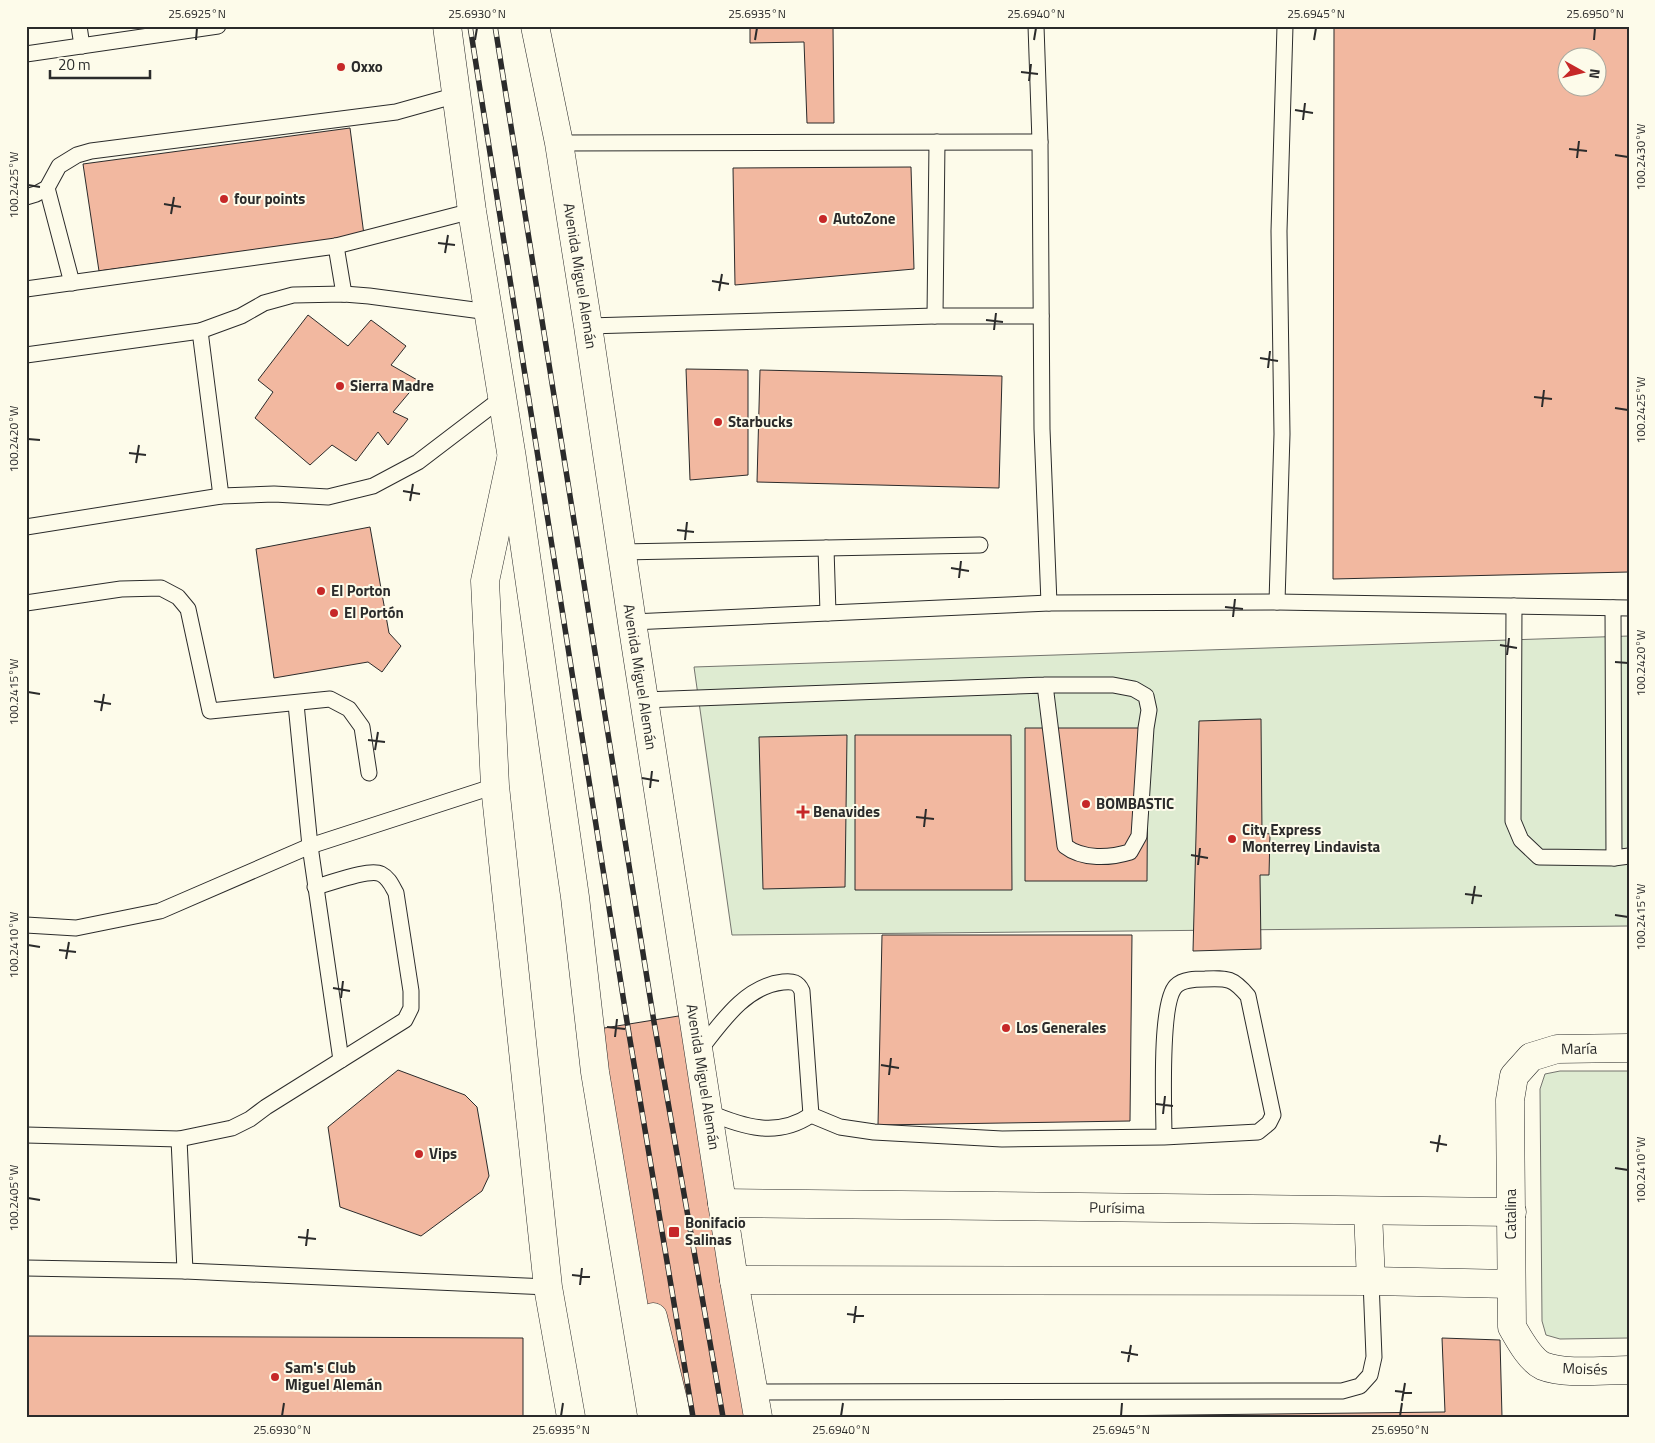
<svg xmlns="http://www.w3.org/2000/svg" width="1655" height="1443" font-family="'Titillium Web',sans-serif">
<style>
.green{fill:#deebd1;stroke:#74746e}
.building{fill:#f2b8a0;stroke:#2b2b2b;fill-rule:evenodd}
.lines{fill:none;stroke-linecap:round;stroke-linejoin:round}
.lane-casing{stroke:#2b2b2b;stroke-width:17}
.street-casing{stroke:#2b2b2b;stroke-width:29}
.secondary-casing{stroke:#2b2b2b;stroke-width:29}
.highway-casing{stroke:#2b2b2b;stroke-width:29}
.lane{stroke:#fdfbea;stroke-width:15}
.street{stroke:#fdfbea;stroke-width:28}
.secondary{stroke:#fdfbea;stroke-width:28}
.highway{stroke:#fdfbea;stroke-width:28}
.rail-casing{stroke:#2b2b2b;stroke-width:5.5}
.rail{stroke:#fdfbea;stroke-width:4;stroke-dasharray:11;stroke-linecap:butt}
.ticks{fill:none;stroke:#2b2b2b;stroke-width:2}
.poi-dot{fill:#c62828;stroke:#fdfbea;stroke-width:2}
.labels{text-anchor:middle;stroke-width:4;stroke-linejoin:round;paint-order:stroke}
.poi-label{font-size:15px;font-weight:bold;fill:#2b2b2b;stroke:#fdfbea;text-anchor:start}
.street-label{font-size:15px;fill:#2b2b2b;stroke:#fdfbea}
.neatline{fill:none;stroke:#2b2b2b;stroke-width:2}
.ticks-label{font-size:12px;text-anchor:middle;fill:#2b2b2b}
</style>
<rect width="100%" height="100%" fill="#fdfbea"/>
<g class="green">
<polygon points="1629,636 1629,926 732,935 694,667"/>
<polygon points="1560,1071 1629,1071 1629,1338 1560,1339 1546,1335 1542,1321 1540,1089 1545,1074"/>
</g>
<g class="building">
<polygon points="750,26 833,26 834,123 807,123 804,42 750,43"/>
<path d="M1334 26H1629V572L1333 579ZM1568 58H1598V88H1568Z"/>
<polygon points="350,128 364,235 99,271 83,164"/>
<polygon points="911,167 914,269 735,285 733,168"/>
<polygon points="308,315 348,346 371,320 406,346 391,365 419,381 393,412 408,419 388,445 378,432 356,461 332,445 310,465 255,418 273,392 258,380"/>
<polygon points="686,369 748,370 748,475 690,480"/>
<polygon points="760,370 1002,376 999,488 757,482"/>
<polygon points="370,527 389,633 401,646 382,672 368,662 274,678 256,549"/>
<polygon points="1261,719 1262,833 1270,834 1269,875 1260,875 1261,949 1193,951 1199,721"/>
<polygon points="1025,728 1148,728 1147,881 1025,881"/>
<polygon points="847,735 845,887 763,889 759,737"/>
<polygon points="855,735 1011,735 1012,890 855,890"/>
<polygon points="882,935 1132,935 1130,1121 878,1125"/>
<polygon points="697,1013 763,1417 650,1417 586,1031"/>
<polygon points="398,1070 465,1095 477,1107 489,1176 482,1191 421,1236 340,1207 328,1127"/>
<polygon points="26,1336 523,1338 523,1417 26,1417"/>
<polygon points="1442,1338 1500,1340 1502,1417 1014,1417 1445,1412"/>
</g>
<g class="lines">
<g class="lane-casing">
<g id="lane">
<polyline points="79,26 82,46"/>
<polyline points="1036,26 1040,142 1042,429 1049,603"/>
<polyline points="26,54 218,26"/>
<polyline points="559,143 1040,142"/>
<polyline points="47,188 72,283"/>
<polyline points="26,197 36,194 47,188 59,166 77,155 91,151 396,112 457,95"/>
<polyline points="336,246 344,294"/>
<polyline points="26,289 336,246 472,211"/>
<polyline points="935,316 937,142"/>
<polyline points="588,326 935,316 1041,316"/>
<polyline points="200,331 221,496"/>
<polyline points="26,355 200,331 241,316 264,303 293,295 344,294 369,296 489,312"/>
<polyline points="26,527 221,496 274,494 328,497 373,486 418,462 502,398"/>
<polyline points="826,548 828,613"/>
<polyline points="621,552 980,545"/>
<polyline points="1277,602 1282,434 1279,231 1285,26"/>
<polyline points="26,603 121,589 161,588 178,597 188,609 210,711 330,699 349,709 362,727 369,773"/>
<polyline points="1514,606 1513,821 1521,840 1539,857 1614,858 1629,856"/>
<polyline points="1613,608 1614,858"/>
<polyline points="632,622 1049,603 1277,602 1629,608"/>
<path d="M644 700 1045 685H1113L1134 689 1146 696 1149 710 1146 728 1139 836 1130 852C1110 858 1083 860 1065 846L1045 685"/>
<polyline points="296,704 310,846 341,1060"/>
<polyline points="26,925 76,928 160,911 310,846 495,786"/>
<path d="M699 1051C721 1023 745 986 783 982 793 981 798 982 802 991L811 1115"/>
<path d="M708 1112C743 1127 777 1138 811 1115"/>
<path d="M811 1115 840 1127 874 1132 1002 1139 1164 1137 1258 1132 1269 1123 1273 1115 1248 996C1233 978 1228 978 1205 979 1196 979 1183 979 1176 986 1159 1003 1164 1109 1164 1137"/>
<path d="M26 1135 179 1139 232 1128 250 1119 266 1107 405 1020 411 1008V991L396 893C392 886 389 878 381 874 369 868 329 884 315 887"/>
<polyline points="179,1139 185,1271"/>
<polyline points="26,1268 185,1271 548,1287"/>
<polyline points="754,1392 1342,1391 1360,1386 1370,1375 1374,1357 1371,1281"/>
</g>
</g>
<g class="street-casing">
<g id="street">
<path d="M1629 1048 1557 1049 1531 1057 1514 1076 1510 1100 1512 1327C1519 1339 1530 1360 1543 1366 1565 1375 1605 1370 1629 1370"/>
<polyline points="722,1203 1512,1212"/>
<polyline points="1368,1212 1371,1281"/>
<polyline points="734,1280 1371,1281 1511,1284"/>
</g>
</g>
<g class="secondary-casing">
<polyline id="secondary" points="511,459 485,581 495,786 548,1287 571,1417"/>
</g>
<g class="highway-casing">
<g id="highway">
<polyline points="447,26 472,211 512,458 575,897 595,1072 652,1417"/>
<polyline points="535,26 559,143 588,326 632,622 734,1280 758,1417"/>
<polyline points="653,1317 677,1417"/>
</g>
</g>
<use href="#lane" class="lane"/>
<use href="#street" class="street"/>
<use href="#secondary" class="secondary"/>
<use href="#highway" class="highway"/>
<g class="rail-casing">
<g id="rail">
<polyline points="470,26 628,1028 693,1417"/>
<polyline points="495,26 654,1022 723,1417"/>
</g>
</g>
<use href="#rail" class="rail"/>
</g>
<path class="ticks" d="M196 40 197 28M475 40 477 28M755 40 757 28M1034 40 1036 28M1314 40 1316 28M1594 40 1595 28M1021 72 1038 74M1029 81 1031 64M1295 110 1313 113M1303 120 1305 103M1569 149 1587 151M1615 155 1628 157M1577 158 1579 141M28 185 40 187M164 204 181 207M171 214 174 197M438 243 455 245M445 253 448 235M712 281 729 284M719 291 722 274M986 320 1003 322M994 330 996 313M1260 358 1278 361M1268 368 1270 351M1534 397 1552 399M1542 407 1544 390M1615 408 1628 410M28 439 40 440M129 453 146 455M136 463 139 445M403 491 420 494M410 501 413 484M677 530 694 532M685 540 687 522M951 568 969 571M959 578 961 561M1225 607 1243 609M1233 617 1235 599M1500 645 1517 648M1507 655 1509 638M1615 662 1628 663M28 692 40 694M94 701 111 704M101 711 104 694M368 740 385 742M375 750 378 732M642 778 659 781M650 788 652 771M916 817 934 819M924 827 926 809M1191 855 1208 858M1198 865 1200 848M1465 894 1482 896M1472 904 1475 886M1615 915 1628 917M28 945 40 947M59 950 76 952M66 959 69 942M333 988 350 991M341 998 343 981M607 1027 625 1029M615 1037 617 1019M881 1065 899 1068M889 1075 891 1058M1156 1104 1173 1106M1163 1114 1165 1096M1430 1142 1447 1145M1437 1152 1440 1135M1615 1168 1628 1170M28 1198 40 1200M298 1237 316 1239M306 1246 308 1229M572 1275 590 1277M580 1285 582 1268M847 1314 864 1316M854 1323 856 1306M1121 1352 1138 1355M1128 1362 1131 1345M1395 1391 1412 1393M1402 1401 1405 1383M282 1416 284 1403M561 1416 563 1403M841 1416 843 1403M1121 1416 1122 1403M1400 1416 1402 1403"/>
<g class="poi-dot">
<circle cx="341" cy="67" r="5"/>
<circle cx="224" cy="199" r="5"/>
<circle cx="823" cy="219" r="5"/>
<circle cx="340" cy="386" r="5"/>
<circle cx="718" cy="422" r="5"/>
<circle cx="321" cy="591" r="5"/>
<circle cx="334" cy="613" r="5"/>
<circle cx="1086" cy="804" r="5"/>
<path d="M800.5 804.5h5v5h5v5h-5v5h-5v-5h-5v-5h5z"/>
<circle cx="1232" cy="839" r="5"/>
<circle cx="1006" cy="1028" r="5"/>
<circle cx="419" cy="1154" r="5"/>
<rect x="668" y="1226" width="12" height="12" rx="2.5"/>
<circle cx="275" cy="1377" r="5"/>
</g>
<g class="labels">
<g class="poi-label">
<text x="351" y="72">Oxxo</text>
<text x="234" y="204">four points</text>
<text x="833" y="224">AutoZone</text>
<text x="350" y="391">Sierra Madre</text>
<text x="728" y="427">Starbucks</text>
<text x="331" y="596">El Porton</text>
<text x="344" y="618">El Portón</text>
<text x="1096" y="809">BOMBASTIC</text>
<text x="813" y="817">Benavides</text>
<text x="1242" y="835">City Express<tspan x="1242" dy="17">Monterrey Lindavista</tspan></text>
<text x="1016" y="1033">Los Generales</text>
<text x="429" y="1159">Vips</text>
<text x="685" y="1228">Bonifacio<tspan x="685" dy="17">Salinas</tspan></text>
<text x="285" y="1373">Sam's Club<tspan x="285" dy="17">Miguel Alemán</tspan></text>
</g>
<g class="street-label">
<text transform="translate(580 276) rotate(81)" y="5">Avenida Miguel Alemán</text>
<text transform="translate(640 677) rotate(81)" y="5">Avenida Miguel Alemán</text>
<text transform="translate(1579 1049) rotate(-1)" y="5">María</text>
<text transform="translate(703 1077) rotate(81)" y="5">Avenida Miguel Alemán</text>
<text transform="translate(1117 1208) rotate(1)" y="5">Purísima</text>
<text transform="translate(1511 1214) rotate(-90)" y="5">Catalina</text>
<text transform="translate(1585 1369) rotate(2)" y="5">Moisés</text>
</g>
</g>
<rect width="1655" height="1443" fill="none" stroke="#fdfbea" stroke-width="55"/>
<g transform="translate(1582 72) rotate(98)"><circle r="24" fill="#fdfbea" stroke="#a9a89e"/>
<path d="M0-4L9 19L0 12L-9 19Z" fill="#c62828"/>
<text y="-8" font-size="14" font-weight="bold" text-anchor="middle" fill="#2b2b2b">N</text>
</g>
<path d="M50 70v8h100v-8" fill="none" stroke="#2b2b2b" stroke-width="2.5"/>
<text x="58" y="70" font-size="15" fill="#2b2b2b" stroke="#fdfbea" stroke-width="4" paint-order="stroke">20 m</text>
<rect x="28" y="28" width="1600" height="1388" class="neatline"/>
<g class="ticks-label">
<text x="197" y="18">25.6925°N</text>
<text x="477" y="18">25.6930°N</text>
<text x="757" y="18">25.6935°N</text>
<text x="1036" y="18">25.6940°N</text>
<text x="1316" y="18">25.6945°N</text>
<text x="1595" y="18">25.6950°N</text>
<text transform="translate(1641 157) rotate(-90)" y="4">100.2430°W</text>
<text transform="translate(14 185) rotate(-90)" y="4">100.2425°W</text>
<text transform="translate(1641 410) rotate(-90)" y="4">100.2425°W</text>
<text transform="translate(14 439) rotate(-90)" y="4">100.2420°W</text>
<text transform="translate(1641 663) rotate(-90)" y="4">100.2420°W</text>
<text transform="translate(14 692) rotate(-90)" y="4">100.2415°W</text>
<text transform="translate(1641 917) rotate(-90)" y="4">100.2415°W</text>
<text transform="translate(14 945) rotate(-90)" y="4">100.2410°W</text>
<text transform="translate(1641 1170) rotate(-90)" y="4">100.2410°W</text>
<text transform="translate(14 1198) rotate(-90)" y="4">100.2405°W</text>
<text x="282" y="1434">25.6930°N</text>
<text x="561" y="1434">25.6935°N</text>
<text x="841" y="1434">25.6940°N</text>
<text x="1121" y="1434">25.6945°N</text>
<text x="1400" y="1434">25.6950°N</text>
</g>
</svg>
